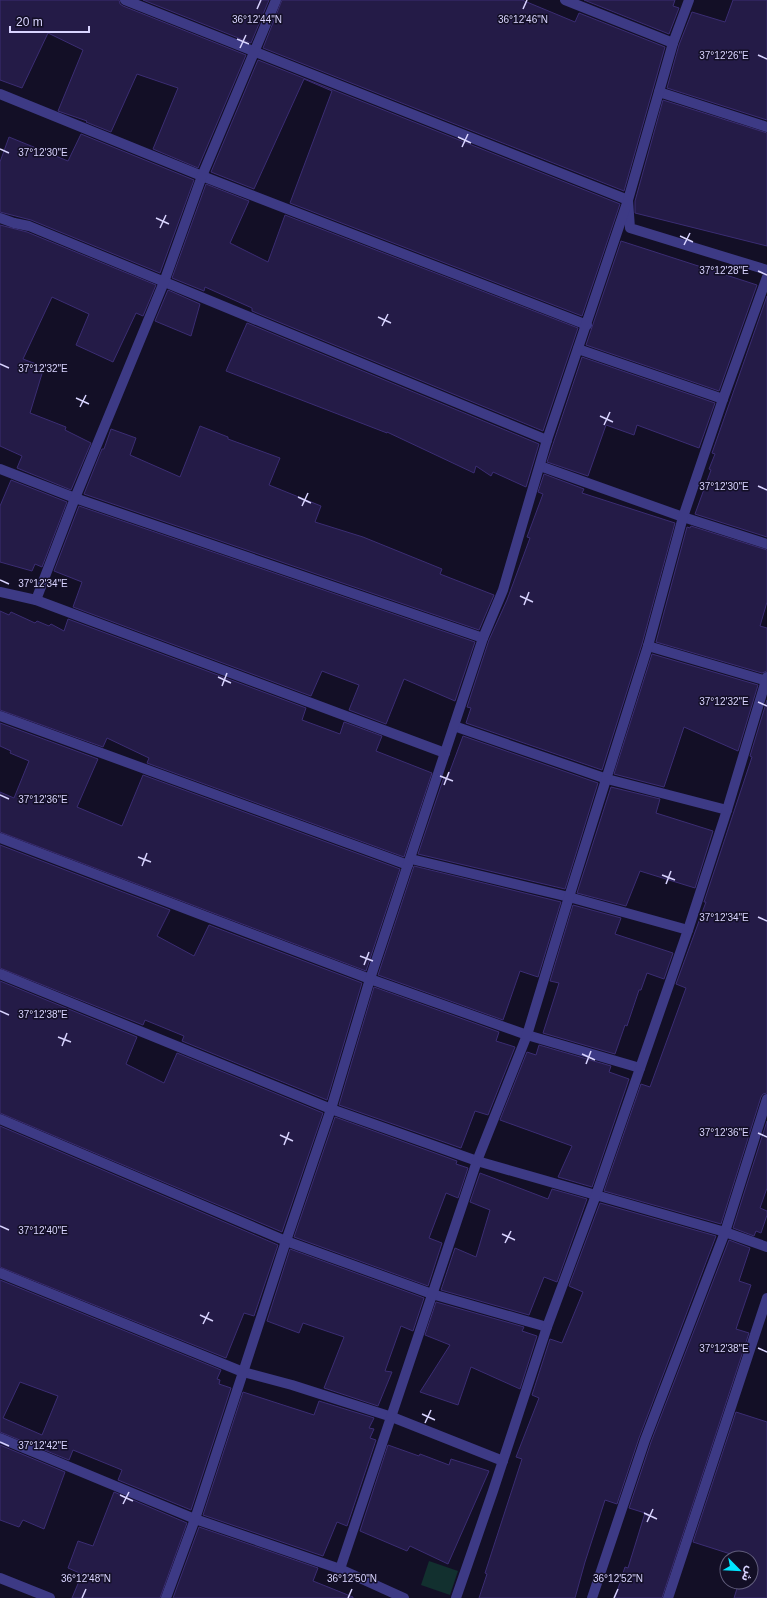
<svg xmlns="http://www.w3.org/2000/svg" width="767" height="1598" font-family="Helvetica,'Noto Sans Arabic',sans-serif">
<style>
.green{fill:#12302f}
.building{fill:#241b47;stroke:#3b2d73;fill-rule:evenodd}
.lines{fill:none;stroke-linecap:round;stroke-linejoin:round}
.minor{stroke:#3d3a85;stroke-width:10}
.ticks{fill:none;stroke:#d9d4ff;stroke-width:1.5}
.ticks-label{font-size:10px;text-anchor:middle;fill:#d9d4ff;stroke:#130f26;stroke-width:3;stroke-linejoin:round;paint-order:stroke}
</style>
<rect width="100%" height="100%" fill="#130f26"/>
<polygon class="green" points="429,1561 458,1571 450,1595 421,1585"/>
<g class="building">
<polygon points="0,0 119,0 120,4 123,6 246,55 198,168 153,149 178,88 137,74 111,132 86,122 87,121 58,111 83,50 48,33 22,88 0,80"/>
<polygon points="143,0 269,0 251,43"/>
<polygon points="282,0 522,0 575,22 579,13 665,47 624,191 263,48"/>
<polygon points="584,0 675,0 673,6 679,8 669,34"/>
<polygon points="733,0 767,0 767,120 667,88 679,45 692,12 725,22"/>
<polygon points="258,60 620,204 582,316 290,203 332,91 304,79 254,189 211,172"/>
<polygon points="663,100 767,133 767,246 635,213 635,201"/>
<polygon points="81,134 194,180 160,273 31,220 0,212 0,162 9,137 68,161"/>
<polygon points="206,184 249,201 230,243 268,262 285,215 578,328 543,431 252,311 252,308 205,287 204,291 172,278"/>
<polygon points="0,225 27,232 156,285 143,316 136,313 113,362 76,345 89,314 52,297 23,359 44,367 30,413 66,427 65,430 91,443 71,490 17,468 22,456 0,446"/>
<polygon points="621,241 757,285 719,391 586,345"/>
<polygon points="168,290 200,304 191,336 155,321"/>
<polygon points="767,296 767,537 695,514 711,470 709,469 715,454 712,453"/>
<polygon points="247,323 539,444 526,487 493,472 491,476 476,466 474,473 387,432 387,433 226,371"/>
<polygon points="582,357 715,403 699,448 637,425 634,435 606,425 588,476 547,462"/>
<polygon points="200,426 228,437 228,439 280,458 269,485 321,506 315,522 363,537 442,569 440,574 494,595 479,630 84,494 102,449 104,449 111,429 136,438 130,455 180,477"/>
<polygon points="544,474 584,489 582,493 675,523 642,644 602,770 466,723 471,708 467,707 489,640 507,600 530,538 527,537 543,494 538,492"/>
<polygon points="11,480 67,502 42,567 35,564 32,571 0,562 0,506"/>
<polygon points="79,506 475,642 455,701 404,679 386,724 349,710 359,685 322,671 311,696 73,607 82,582 54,571"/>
<polygon points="691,526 767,550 767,602 760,626 767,628 767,671 762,673 656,642 687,527 690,528"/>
<polygon points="0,611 9,615 11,612 35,623 37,621 49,626 51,624 64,631 68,619 306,708 302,720 340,734 344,722 382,736 376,751 432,773 404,857 147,763 149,758 107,738 103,747 0,710"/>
<polygon points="652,654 758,685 738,751 684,727 664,787 614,774"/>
<polygon points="767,700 767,1093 763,1094 761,1097 721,1224 604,1191 641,1084 650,1087 686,988 676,984 706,902 704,902 752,757 750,756"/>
<polygon points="0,723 98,759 77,807 122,826 143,775 400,869 366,971 0,832 0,792 14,798 29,761 10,753 11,751 0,746"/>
<polygon points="463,736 598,783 565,889 418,854 444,777 447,779"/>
<polygon points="611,787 660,799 656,813 713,831 695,888 640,871 626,906 577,893"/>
<polygon points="0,845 170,910 157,936 194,956 209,925 362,983 327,1100 182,1041 184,1036 145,1020 143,1025 0,968"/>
<polygon points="414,866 561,902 538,977 520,971 503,1020 378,975"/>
<polygon points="573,905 621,918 615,934 673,953 664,979 647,973 641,990 639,990 627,1026 625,1025 615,1054 543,1033 559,983 550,981"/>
<polygon points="0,981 137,1037 126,1064 164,1083 177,1053 323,1113 282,1232 0,1113"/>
<polygon points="374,987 499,1032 496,1041 515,1047 488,1115 475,1111 461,1148 339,1105"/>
<polygon points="539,1045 611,1066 609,1072 629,1079 592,1187 558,1177 572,1146 500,1120 527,1052 536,1055"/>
<polygon points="335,1117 457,1161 456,1164 468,1168 458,1198 446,1193 429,1238 442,1243 428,1286 294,1237"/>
<polygon points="767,1121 767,1188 760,1208 767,1211 767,1215 761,1233 756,1231 754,1236 733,1228"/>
<polygon points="0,1126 278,1245 254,1316 244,1313 226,1358 0,1267"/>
<polygon points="480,1173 548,1199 552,1189 587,1199 557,1282 544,1277 529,1315 441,1290 455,1248 476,1257 490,1210 470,1202"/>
<polygon points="600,1203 716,1236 639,1438 617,1504 605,1500 585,1562 575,1598 479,1598 487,1574 485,1573 522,1459 516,1457 539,1398 532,1395 550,1339 562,1343 583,1292 569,1286"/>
<polygon points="729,1240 750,1248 739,1281 751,1285 736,1329 749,1333 662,1598 615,1598 625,1567 628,1568 645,1513 629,1508 651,1442"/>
<polygon points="290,1249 424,1298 413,1331 401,1326 385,1371 392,1372 378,1406 324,1388 344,1337 303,1323 299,1333 267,1321"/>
<path d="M0 1280 221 1370 217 1379 220 1380 219 1384 231 1388 191 1510 118 1480 122 1470 73 1450 69 1460 0 1432ZM20 1382 58 1396 42 1435 3 1418Z"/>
<polygon points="436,1302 524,1327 522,1331 537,1336 520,1389 471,1367 458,1405 420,1392 450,1345 425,1335"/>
<polygon points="243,1392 314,1415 319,1401 374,1418 369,1428 374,1429 370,1438 376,1440 347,1526 337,1522 323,1556 203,1515"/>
<polygon points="736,1412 767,1422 767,1598 734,1598 739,1582 751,1582 751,1558 743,1558 693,1542"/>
<polygon points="0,1445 65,1472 44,1529 23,1520 19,1527 0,1520"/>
<polygon points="388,1445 419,1456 420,1454 449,1465 451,1459 489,1471 448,1564 410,1546 407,1551 360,1531"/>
<polygon points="114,1492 187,1523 160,1598 72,1598 82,1574 68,1568 78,1541 93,1546"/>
<polygon points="199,1527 318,1568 313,1581 353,1597 353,1598 173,1598"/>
</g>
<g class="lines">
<g class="minor">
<polyline points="125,0 628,200 630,228 767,270"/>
<polyline points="565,0 673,43"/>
<polyline points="659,92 767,127"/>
<polyline points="0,94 202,176 587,325"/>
<polyline points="0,218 14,223 29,226 547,440"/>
<polyline points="578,349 723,399"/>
<polyline points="540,466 683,517 767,544"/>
<polyline points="0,469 75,498 483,638"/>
<polyline points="0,592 36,600 445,753"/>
<polyline points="36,600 75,498 164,282 202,176 276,0"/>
<polyline points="648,646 767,681"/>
<polyline points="0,716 408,865"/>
<polyline points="454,726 607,779 727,810"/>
<polyline points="0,838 370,979 527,1035 640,1068"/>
<polyline points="411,859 569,897 688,930"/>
<polyline points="0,974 331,1109 477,1161 725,1232 767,1247"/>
<polyline points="0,1119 286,1241 432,1294 547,1327"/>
<polyline points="0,1273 243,1372 292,1385 392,1417 503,1461"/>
<polyline points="0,1438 195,1519 340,1569 404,1598"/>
<polyline points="340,1569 477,1161 527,1035 569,897 648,646 683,517 723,399 767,277"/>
<polyline points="0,1578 50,1598"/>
<polyline points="166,1598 195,1519 286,1241 331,1109 370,979 483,638 503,590 547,440 628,200 673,43 689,0"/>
<polyline points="456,1598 493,1491 547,1327 596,1195 688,930 727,810 767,677"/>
<polyline points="592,1598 645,1440 725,1232 767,1099"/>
<polyline points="668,1598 767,1298"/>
</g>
</g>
<path class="ticks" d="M257 9 261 0M523 9 527 0M237 39 249 44M240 48 246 35M758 55 767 59M458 137 471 143M462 147 468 134M0 149 9 153M156 218 169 224M160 228 166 215M680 236 693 242M684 245 690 233M758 271 767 275M378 317 391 323M382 326 388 314M0 364 9 368M76 398 89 404M80 407 86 395M600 416 613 422M604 425 610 412M758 486 767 490M298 497 311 503M302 506 308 493M0 580 9 584M520 596 533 602M524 605 529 592M218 677 231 683M222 686 227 673M758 702 767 706M440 776 453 781M444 785 449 772M0 795 9 799M138 857 151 862M142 866 147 853M662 875 675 880M666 884 671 871M758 917 767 921M360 956 373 961M364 965 369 952M0 1011 9 1015M58 1037 71 1042M62 1046 67 1033M582 1054 595 1060M586 1064 591 1051M758 1133 767 1137M280 1135 293 1141M284 1145 289 1132M0 1226 9 1230M502 1234 515 1240M505 1243 511 1231M200 1315 213 1321M203 1324 209 1312M758 1348 767 1352M422 1414 435 1420M425 1423 431 1410M0 1442 9 1446M120 1495 133 1501M123 1504 129 1492M644 1513 657 1519M647 1522 653 1509M82 1598 86 1589M348 1598 352 1589M614 1598 618 1589"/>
<g class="ticks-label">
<text x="523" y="23">36°12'46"N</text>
<text x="257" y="23">36°12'44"N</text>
<text x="724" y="59">37°12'26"E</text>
<text x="43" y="156">37°12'30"E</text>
<text x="724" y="274">37°12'28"E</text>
<text x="43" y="372">37°12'32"E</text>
<text x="724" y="490">37°12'30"E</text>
<text x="43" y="587">37°12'34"E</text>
<text x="724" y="705">37°12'32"E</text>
<text x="43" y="803">37°12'36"E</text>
<text x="724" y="921">37°12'34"E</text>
<text x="43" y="1018">37°12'38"E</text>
<text x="724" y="1136">37°12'36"E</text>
<text x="43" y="1234">37°12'40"E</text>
<text x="724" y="1352">37°12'38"E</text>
<text x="43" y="1449">37°12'42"E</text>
<text x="86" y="1582">36°12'48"N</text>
<text x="352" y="1582">36°12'50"N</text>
<text x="618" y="1582">36°12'52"N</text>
</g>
<g transform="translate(739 1570) rotate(114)"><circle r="19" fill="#130f26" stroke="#625e7d"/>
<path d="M0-3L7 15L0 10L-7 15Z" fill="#00e5ff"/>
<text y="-6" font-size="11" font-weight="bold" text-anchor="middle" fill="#d9d4ff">ش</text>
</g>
<path d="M10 26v6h79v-6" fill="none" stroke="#d9d4ff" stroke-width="2"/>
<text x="16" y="26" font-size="12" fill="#d9d4ff" stroke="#130f26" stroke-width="3" paint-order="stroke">20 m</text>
</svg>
